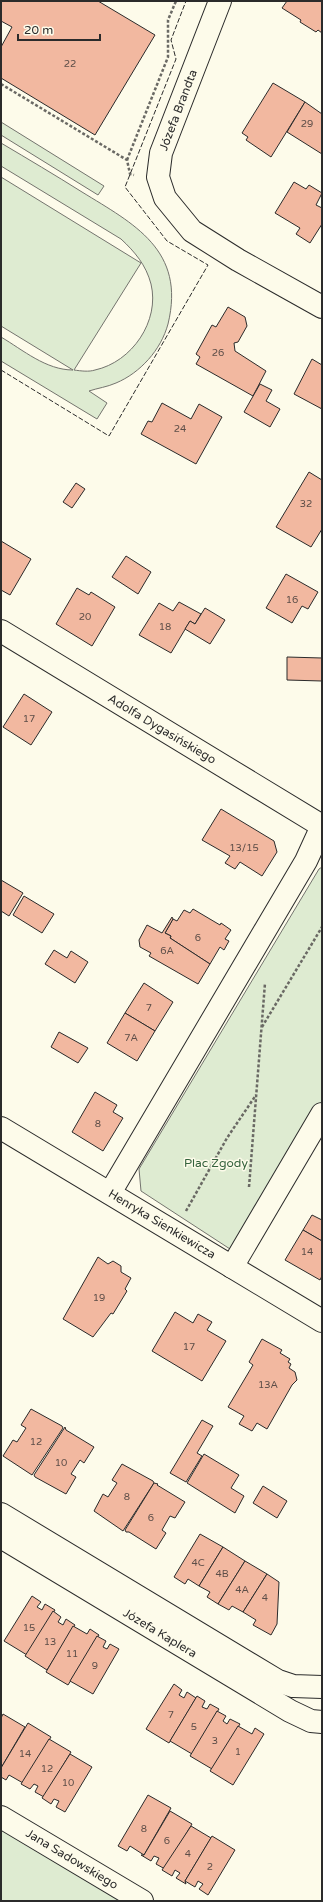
<svg xmlns="http://www.w3.org/2000/svg" width="323" height="1902" font-family="'Varela Round',sans-serif">
<style>
.green{fill:#deebd1;stroke:#74746e}
.building{fill:#f2b8a0;stroke:#2b2b2b}
.lines{fill:none;stroke-linecap:round;stroke-linejoin:round}
.minor-casing{stroke:#2b2b2b;stroke-width:24}
.path{stroke:#6a6964;stroke-width:2.5;stroke-dasharray:3 2;stroke-linecap:butt}
.minor{stroke:#fdfbea;stroke-width:22}
.fence{stroke:#2b2b2b;stroke-width:1;stroke-dasharray:5 2;stroke-linecap:butt}
.labels{text-anchor:middle;stroke-width:3;stroke-linejoin:round;paint-order:stroke}
.number-label{font-size:10px;fill:#5d4e48}
.street-label{font-size:12px;fill:#2b2b2b;stroke:#fdfbea}
.park-label{font-size:12px;fill:#34623c;stroke:#fdfbea}
</style>
<rect width="100%" height="100%" fill="#fdfbea"/>
<g class="green">
<polygon points="1,122 104,186 98,195 1,135"/>
<path d="M1 143C28 159 55 175 82 192 134 224 186 250 168 324 161 350 140 373 116 383 107 387 98 388 89 391L107 403 97 419 1 361V337C23 350 46 370 73 370L1 326V177L141 263 74 370C81 371 89 372 95 370 132 362 160 321 151 284 146 265 135 252 121 239L1 166Z"/>
<polygon points="322,867 322,1106 240,1248 230,1249 141,1191 139,1169 319,869"/>
<polygon points="1,1829 122,1901 1,1901"/>
</g>
<g class="building">
<polygon points="1,1 98,1 155,35 95,135 1,78 1,47 12,27 1,21"/>
<polygon points="287,1 322,1 322,33 318,30 316,32 300,22 301,20 282,8"/>
<polygon points="273,83 305,102 271,157 246,140 248,137 242,133"/>
<polygon points="305,102 322,114 322,154 287,132"/>
<polygon points="294,182 306,189 309,185 322,193 316,205 322,208 322,224 310,243 296,234 300,228 275,213"/>
<polygon points="228,307 245,317 247,326 238,342 234,343 235,351 266,371 253,396 196,364 200,357 196,354 212,325 216,327"/>
<polygon points="312,359 322,365 322,409 294,394"/>
<polygon points="260,384 272,390 266,401 280,409 270,427 244,412"/>
<polygon points="162,403 191,419 199,404 222,417 196,464 141,434 148,421 152,422"/>
<polygon points="309,472 322,480 322,529 311,547 276,527"/>
<polygon points="76,483 85,489 72,508 63,502"/>
<polygon points="1,541 31,559 10,595 1,590"/>
<polygon points="126,556 151,572 138,594 112,577"/>
<polygon points="286,574 318,592 308,609 302,606 292,623 266,608"/>
<polygon points="77,588 89,595 91,592 115,607 92,646 56,624"/>
<polygon points="179,602 201,614 195,624 190,621 171,653 139,635 159,603 173,611"/>
<polygon points="205,608 225,620 210,644 185,629 190,621 195,624"/>
<polygon points="287,657 322,658 322,681 287,680"/>
<polygon points="24,694 52,712 31,745 3,727"/>
<polygon points="221,809 274,841 277,852 262,876 240,862 235,869 225,863 230,856 202,840"/>
<polygon points="1,880 23,893 9,916 1,911"/>
<polygon points="24,896 54,914 42,933 13,915"/>
<polygon points="193,909 220,925 221,923 231,930 225,939 229,941 224,950 220,947 210,964 170,938 171,936 165,933 173,919 177,921 184,910 190,913"/>
<polygon points="172,917 173,919 165,933 171,936 170,938 210,964 198,984 149,956 151,953 140,947 139,940 147,925 162,933"/>
<polygon points="54,950 67,958 71,951 88,962 75,983 45,964"/>
<polygon points="144,983 173,1002 155,1031 125,1013"/>
<polygon points="125,1013 155,1031 137,1061 107,1043"/>
<polygon points="59,1032 88,1048 78,1063 51,1047"/>
<polygon points="95,1092 117,1105 113,1112 123,1118 103,1151 72,1132"/>
<polygon points="312,1215 322,1220 322,1241 303,1230"/>
<polygon points="303,1230 322,1241 322,1276 320,1280 285,1260"/>
<polygon points="98,1257 108,1264 113,1261 121,1266 121,1272 131,1278 125,1289 127,1291 113,1314 111,1313 93,1337 63,1319"/>
<polygon points="175,1312 193,1323 198,1314 212,1322 207,1330 226,1341 202,1381 152,1351"/>
<polygon points="262,1339 282,1350 280,1353 290,1359 288,1362 291,1364 289,1368 295,1372 297,1380 292,1385 267,1429 257,1423 252,1431 239,1424 244,1416 228,1407 253,1365 249,1362"/>
<polygon points="31,1409 62,1426 63,1428 32,1475 3,1456 13,1440 17,1442 26,1428 21,1425"/>
<polygon points="202,1420 213,1426 197,1453 202,1456 186,1482 170,1473"/>
<polygon points="65,1427 66,1430 94,1447 84,1463 80,1460 71,1474 76,1477 66,1494 35,1477 34,1475"/>
<polygon points="204,1454 239,1475 231,1488 244,1496 235,1513 187,1483"/>
<polygon points="122,1464 153,1481 154,1483 123,1531 94,1511 103,1494 108,1497 117,1483 112,1480"/>
<polygon points="154,1483 158,1484 157,1485 185,1502 175,1518 170,1516 162,1530 166,1533 156,1549 129,1532 126,1532 125,1530"/>
<polygon points="263,1486 287,1501 277,1518 253,1503"/>
<polygon points="200,1534 223,1547 199,1586 188,1579 185,1584 174,1577"/>
<polygon points="223,1547 245,1561 218,1604 207,1597 210,1592 199,1586"/>
<polygon points="245,1561 267,1574 243,1612 232,1606 229,1610 218,1604"/>
<polygon points="267,1574 279,1582 277,1624 271,1635 253,1625 256,1620 243,1612"/>
<polygon points="32,1596 41,1602 37,1607 42,1610 45,1604 55,1610 27,1655 4,1641"/>
<polygon points="53,1611 61,1617 58,1622 63,1625 66,1619 75,1625 47,1670 25,1656"/>
<polygon points="73,1626 87,1634 90,1629 99,1635 68,1685 46,1672"/>
<polygon points="97,1636 106,1641 103,1647 107,1649 110,1644 119,1649 93,1694 70,1681"/>
<polygon points="174,1684 182,1690 179,1695 184,1698 187,1692 196,1698 169,1743 146,1729"/>
<polygon points="197,1696 205,1701 202,1707 207,1709 210,1704 219,1709 192,1754 170,1741"/>
<polygon points="217,1711 226,1716 223,1721 227,1724 230,1719 240,1724 212,1769 190,1756"/>
<polygon points="3,1714 25,1727 1,1768 1,1718"/>
<polygon points="28,1723 51,1737 23,1783 9,1775 6,1780 1,1777 1,1768"/>
<polygon points="238,1726 252,1734 255,1728 264,1734 233,1785 210,1771"/>
<polygon points="49,1739 71,1752 44,1797 35,1792 38,1786 34,1784 30,1789 21,1784"/>
<polygon points="70,1754 92,1767 65,1812 56,1807 59,1801 54,1799 51,1804 42,1798"/>
<polygon points="148,1795 171,1808 144,1855 130,1846 127,1851 118,1846"/>
<polygon points="170,1811 192,1824 165,1869 156,1864 159,1858 154,1856 151,1861 141,1855 144,1855"/>
<polygon points="191,1826 211,1838 185,1881 186,1884 176,1878 180,1873 175,1870 172,1876 162,1870"/>
<polygon points="212,1836 235,1850 208,1895 199,1889 203,1884 198,1881 195,1887 185,1881"/>
</g>
<g class="lines">
<g class="minor-casing">
<g id="minor">
<polyline points="220,1 161,153 158,177 165,198 192,231 238,260 322,307"/>
<polyline points="1,631 322,826"/>
<polyline points="1,1128 322,1321"/>
<polyline points="110,1193 306,861 322,826"/>
<polyline points="232,1267 322,1114"/>
<polyline points="1,1514 278,1681 293,1686 322,1687"/>
<polyline points="1,1537 290,1711 311,1721 322,1722"/>
<polyline points="1,1817 142,1901"/>
</g>
</g>
<g class="path">
<polyline points="1,84 127,160 130,174 134,175"/>
<polyline points="127,160 168,57 168,20 176,1"/>
<polyline points="262,1027 322,927"/>
<polyline points="249,1187 265,983"/>
<polyline points="186,1211 227,1138 256,1095"/>
</g>
<use href="#minor" class="minor"/>
<polyline class="fence" points="1,370 109,436 208,265 167,241 125,187 176,59 171,40 186,1"/>
</g>
<g class="labels">
<g class="number-label">
<text x="70" y="67">22</text>
<text x="307" y="127">29</text>
<text x="218" y="356">26</text>
<text x="180" y="432">24</text>
<text x="306" y="507">32</text>
<text x="292" y="603">16</text>
<text x="85" y="620">20</text>
<text x="165" y="630">18</text>
<text x="29" y="722">17</text>
<text x="244" y="851">13/15</text>
<text x="198" y="941">6</text>
<text x="167" y="954">6A</text>
<text x="149" y="1011">7</text>
<text x="131" y="1041">7A</text>
<text x="98" y="1127">8</text>
<text x="307" y="1255">14</text>
<text x="99" y="1301">19</text>
<text x="189" y="1350">17</text>
<text x="268" y="1388">13A</text>
<text x="36" y="1445">12</text>
<text x="61" y="1466">10</text>
<text x="127" y="1500">8</text>
<text x="151" y="1521">6</text>
<text x="198" y="1566">4C</text>
<text x="222" y="1577">4B</text>
<text x="242" y="1593">4A</text>
<text x="265" y="1601">4</text>
<text x="29" y="1631">15</text>
<text x="50" y="1645">13</text>
<text x="72" y="1657">11</text>
<text x="95" y="1669">9</text>
<text x="171" y="1718">7</text>
<text x="194" y="1730">5</text>
<text x="215" y="1744">3</text>
<text x="238" y="1755">1</text>
<text x="25" y="1757">14</text>
<text x="47" y="1772">12</text>
<text x="68" y="1786">10</text>
<text x="144" y="1832">8</text>
<text x="167" y="1844">6</text>
<text x="188" y="1857">4</text>
<text x="210" y="1870">2</text>
</g>
<g class="street-label">
<text transform="translate(178 110) rotate(-69)" y="4">Józefa Brandta</text>
<text transform="translate(162 729) rotate(31)" y="4">Adolfa Dygasińskiego</text>
<text transform="translate(162 1224) rotate(31)" y="4">Henryka Sienkiewicza</text>
<text transform="translate(160 1633) rotate(31)" y="4">Józefa Kaplera</text>
<text transform="translate(72 1859) rotate(31)" y="4">Jana Sadowskiego</text>
</g>
<g class="park-label">
<text x="216" y="1167">Plac Zgody</text>
</g>
</g>
<rect width="323" height="1902" fill="none" stroke="#2b2b2b" stroke-width="4"/>
<path d="M18 34v6h82v-6" fill="none" stroke="#2b2b2b" stroke-width="2"/>
<text x="24" y="34" font-size="12" fill="#2b2b2b" stroke="#fdfbea" stroke-width="3" paint-order="stroke">20 m</text>
</svg>
